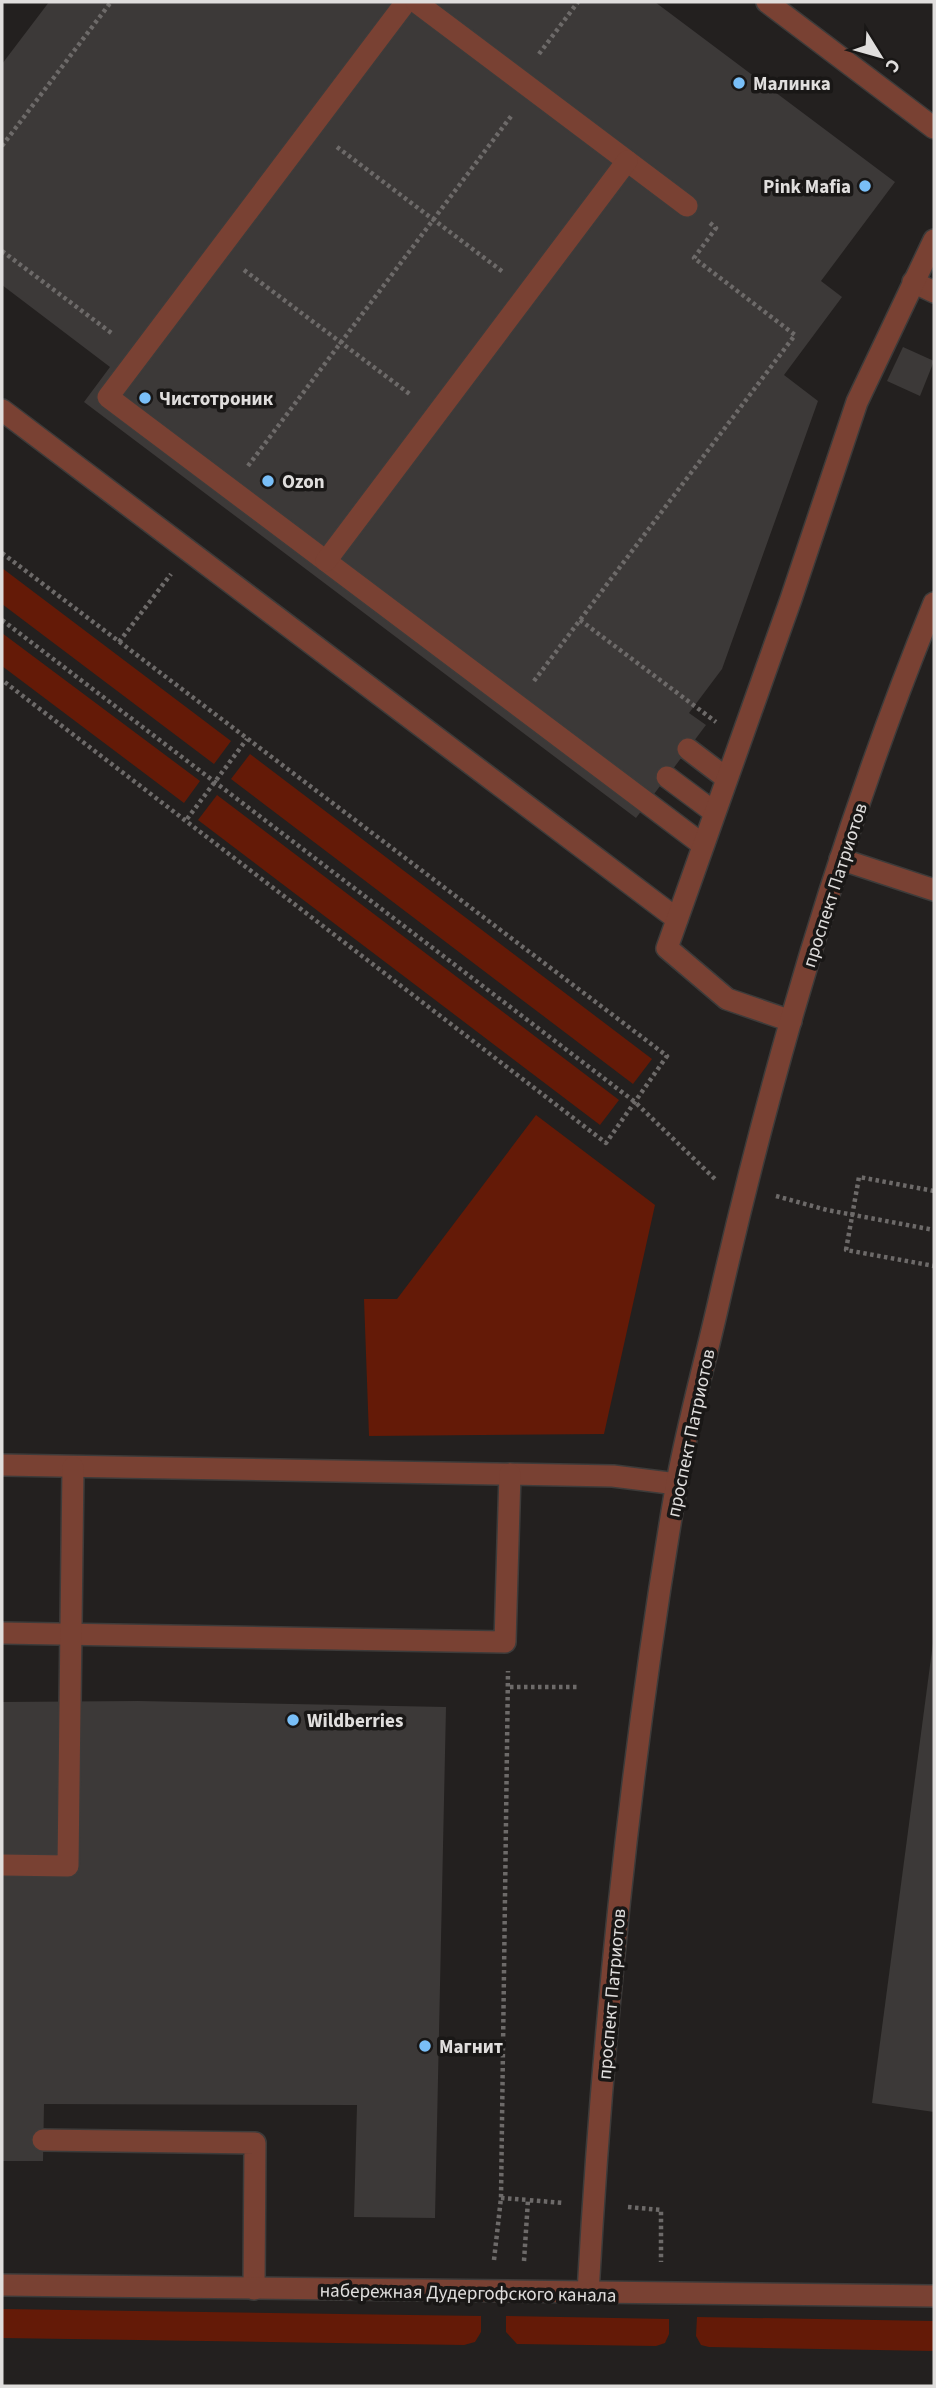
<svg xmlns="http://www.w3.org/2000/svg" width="936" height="2388" font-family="'Source Sans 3',sans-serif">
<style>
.green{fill:#641a07}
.building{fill:#3c3938}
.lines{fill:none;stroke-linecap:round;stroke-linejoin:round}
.service-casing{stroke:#3d3b3a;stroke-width:24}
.minor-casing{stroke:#3d3b3a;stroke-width:24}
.path{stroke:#6d6a69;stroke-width:4.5;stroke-dasharray:3.5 3.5;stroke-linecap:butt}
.service{stroke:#794133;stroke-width:21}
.minor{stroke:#794133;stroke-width:21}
.poi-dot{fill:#79bff8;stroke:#191716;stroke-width:2.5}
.labels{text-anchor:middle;stroke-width:7;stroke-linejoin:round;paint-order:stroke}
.poi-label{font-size:19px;font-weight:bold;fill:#e0dedd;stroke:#191716;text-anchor:start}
.street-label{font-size:19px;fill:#e0dedd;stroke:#191716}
</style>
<rect width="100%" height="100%" fill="#23201f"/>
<g class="green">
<polygon points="2,568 231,741 214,764 2,604"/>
<polygon points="2,633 200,781 184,803 2,666"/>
<polygon points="250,754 652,1059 633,1084 231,779"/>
<polygon points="217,795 619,1100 600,1125 198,820"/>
<polygon points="536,1115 655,1205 604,1434 369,1436 364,1299 397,1299"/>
<polygon points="2,2309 481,2316 481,2332 475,2342 464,2345 2,2338"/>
<polygon points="506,2316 669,2319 669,2334 665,2343 656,2346 517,2344 506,2332"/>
<polygon points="697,2317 934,2321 934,2351 709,2347 701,2345 696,2336"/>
</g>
<g class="building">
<polygon points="49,2 655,2 895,182 821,281 842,297 784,375 818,401 722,669 689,713 706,725 636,818 84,402 110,367 2,285 2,64"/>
<polygon points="903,347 934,361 920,396 887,381"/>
<polygon points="933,1643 934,1643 934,2112 872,2103"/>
<polygon points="138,1701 446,1707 435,2218 354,2217 357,2105 44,2104 43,2161 2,2161 2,1702"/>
</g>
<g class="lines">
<g class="service-casing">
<g id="service">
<polyline points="406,2 108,397 703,845"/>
<polyline points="416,2 687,206"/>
<polyline points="767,2 934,128"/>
<polyline points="913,282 934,292"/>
<polyline points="2,410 677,919"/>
<polyline points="326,561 627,161"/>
<polyline points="688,749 726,778"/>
<polyline points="667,777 714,812"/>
<polyline points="840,859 934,890"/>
<polyline points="791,1021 727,999 667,948 791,599 857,402 934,240"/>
<polyline points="2,1465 613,1476 677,1484"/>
<polyline points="2,1633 505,1642 510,1474"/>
<polyline points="2,1865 68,1866 73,1467"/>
<polyline points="43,2140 255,2143 254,2289"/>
</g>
</g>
<g class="minor-casing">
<g id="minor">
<polyline points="2,2285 934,2296"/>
<path d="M588 2293C603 2024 631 1754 676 1488 687 1426 705 1363 719 1301 773 1064 842 828 934 603"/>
</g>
</g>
<g class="path">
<polyline points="539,54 578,2"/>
<polyline points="2,146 111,2"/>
<polyline points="337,147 503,272"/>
<polyline points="2,251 114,335"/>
<polyline points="244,270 411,395"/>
<polyline points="248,466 512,115"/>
<polyline points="2,553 667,1056 606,1143 2,680"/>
<polyline points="2,620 635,1102 717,1181"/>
<polyline points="580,620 716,722"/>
<polyline points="119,642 171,574"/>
<polyline points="534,681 795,335 694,258 716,228 710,223"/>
<polyline points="187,819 247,739"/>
<polyline points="934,1191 859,1177 846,1250 934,1266"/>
<polyline points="776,1196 827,1210 934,1230"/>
<polyline points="510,1687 578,1687"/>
<polyline points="501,2198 528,2200"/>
<polyline points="628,2207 661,2210 661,2262"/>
<polyline points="494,2260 501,2198 508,1671"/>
<polyline points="524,2261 528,2200 563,2203"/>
</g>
<use href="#service" class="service"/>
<use href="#minor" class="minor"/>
</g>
<g class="poi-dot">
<circle cx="739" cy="83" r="7"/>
<circle cx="865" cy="186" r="7"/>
<circle cx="145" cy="398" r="7"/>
<circle cx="268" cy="481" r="7"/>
<circle cx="293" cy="1720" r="7"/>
<circle cx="425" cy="2046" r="7"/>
</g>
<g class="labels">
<g class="poi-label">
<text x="753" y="90">Малинка</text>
<text x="851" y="193" text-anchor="end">Pink Mafia</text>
<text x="159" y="405">Чистотроник</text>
<text x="282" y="488">Ozon</text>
<text x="307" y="1727">Wildberries</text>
<text x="439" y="2053">Магнит</text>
</g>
<g class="street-label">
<text transform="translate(834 885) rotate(-72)" y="7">проспект Патриотов</text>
<text transform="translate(690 1433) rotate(-78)" y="7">проспект Патриотов</text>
<text transform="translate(611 1994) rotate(-85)" y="7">проспект Патриотов</text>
<text transform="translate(468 2292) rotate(1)" y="7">набережная Дудергофского канала</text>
</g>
</g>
<rect width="936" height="2388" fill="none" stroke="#e0dedd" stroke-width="7"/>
<g transform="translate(880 56) rotate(127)" stroke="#191716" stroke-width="5" paint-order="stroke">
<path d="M0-5L12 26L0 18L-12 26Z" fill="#e0dedd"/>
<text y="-10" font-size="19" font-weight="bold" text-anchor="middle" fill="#e0dedd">С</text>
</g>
</svg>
